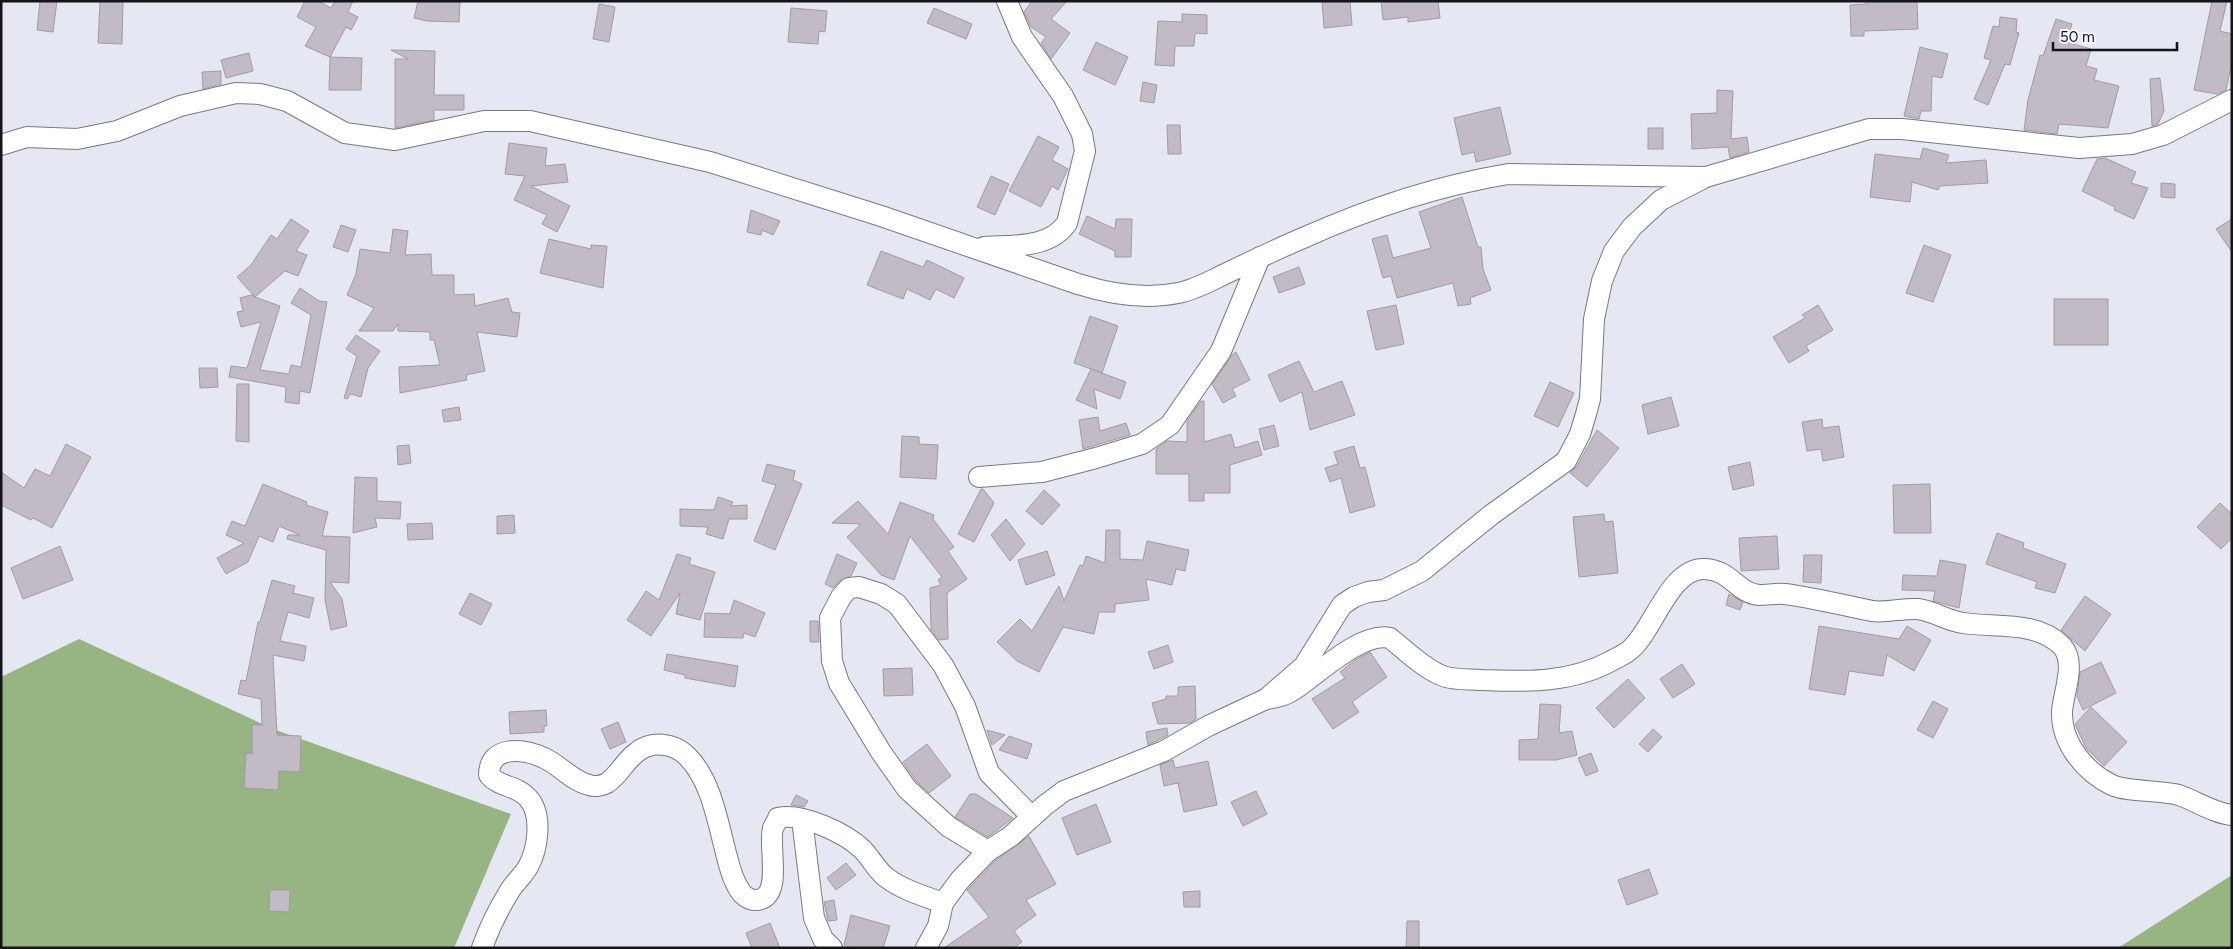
<svg xmlns="http://www.w3.org/2000/svg" width="2233" height="949" font-family="Figtree,sans-serif">
<style>
.forest{fill:#97b583}
.building{fill:#c2bbc5;stroke:#a19ba4}
.lines{fill:none;stroke-linecap:round;stroke-linejoin:round}
.minor-casing{stroke:#777983;stroke-width:22}
.minor{stroke:#fff;stroke-width:20}
</style>
<rect width="100%" height="100%" fill="#e5e7f2"/>
<g class="forest">
<polygon points="79,639 273,729 511,814 454,948 1,948 1,677"/>
<polygon points="2232,875 2232,948 2118,948"/>
</g>
<g class="building">
<polygon points="40,1 57,1 53,32 37,30"/>
<polygon points="100,1 123,1 122,44 98,43"/>
<polygon points="305,1 318,1 331,8 335,1 353,1 348,12 358,17 351,30 346,27 330,57 362,58 361,90 329,90 330,57 305,46 316,27 297,17"/>
<polygon points="418,1 460,1 459,22 427,21 414,18"/>
<polygon points="1032,1 1067,1 1051,19 1070,33 1051,59 1041,43 1046,37 1031,27 1024,12"/>
<polygon points="1322,1 1350,1 1352,25 1324,28"/>
<polygon points="1381,1 1438,1 1440,18 1408,22 1408,17 1383,20"/>
<polygon points="1866,1 1917,1 1918,29 1864,31 1864,36 1851,36 1850,5 1866,4"/>
<polygon points="2212,1 2227,1 2220,31 2232,34 2232,61 2226,90 2217,94 2194,90"/>
<polygon points="599,4 615,7 609,42 593,39"/>
<polygon points="791,8 827,11 825,32 819,31 818,44 788,42"/>
<polygon points="934,8 972,24 966,39 927,23"/>
<polygon points="1182,14 1207,15 1207,34 1195,33 1194,46 1175,46 1174,66 1155,65 1158,21 1182,22"/>
<polygon points="2000,17 2017,19 2016,32 2019,33 2010,65 2005,64 1988,105 1974,99 1991,60 1984,58 1993,26 1999,27"/>
<polygon points="2056,19 2072,24 2066,42 2091,49 2086,66 2097,69 2094,80 2119,86 2108,128 2059,124 2057,134 2024,130 2028,100 2040,55 2043,56"/>
<polygon points="1096,42 1128,57 1115,85 1083,70"/>
<polygon points="1920,47 1948,54 1942,78 1932,76 1931,111 1921,111 1919,119 1904,116"/>
<polygon points="391,50 435,51 434,95 464,95 464,110 434,110 434,120 395,128 395,59 408,59"/>
<polygon points="249,53 253,71 226,78 221,60"/>
<polygon points="221,71 221,84 203,89 202,72"/>
<polygon points="2160,78 2164,111 2158,124 2152,126 2150,79"/>
<polygon points="1143,82 1157,85 1154,103 1140,101"/>
<polygon points="1717,90 1733,91 1731,139 1747,137 1749,152 1730,158 1728,147 1692,149 1691,114 1717,113"/>
<polygon points="1500,107 1511,154 1476,162 1474,152 1462,155 1454,118"/>
<polygon points="1167,125 1180,125 1181,154 1168,154"/>
<rect x="1648" y="128" width="15" height="21"/>
<polygon points="1038,136 1059,147 1052,160 1068,169 1058,190 1052,186 1041,207 1009,191"/>
<polygon points="509,143 547,148 545,166 565,164 568,182 531,186 570,206 557,232 542,224 547,215 514,200 525,176 505,174"/>
<polygon points="1923,148 1949,155 1946,163 1986,160 1988,183 1940,186 1938,190 1912,182 1910,202 1870,197 1875,154 1920,159"/>
<polygon points="2105,158 2136,172 2131,183 2148,188 2134,219 2114,210 2115,207 2082,191 2097,159"/>
<polygon points="991,176 1009,184 995,215 977,207"/>
<polygon points="2161,183 2175,184 2175,198 2161,197"/>
<polygon points="1462,197 1478,247 1481,247 1483,269 1491,290 1470,298 1471,304 1458,306 1453,283 1397,298 1391,276 1383,278 1372,239 1387,235 1393,258 1431,248 1419,212"/>
<polygon points="751,210 780,221 773,235 762,230 761,235 747,232"/>
<polygon points="1087,216 1115,229 1116,219 1132,219 1131,257 1115,257 1115,251 1079,234"/>
<polygon points="291,219 309,231 296,251 307,255 298,276 285,271 255,297 280,306 260,370 289,374 291,365 301,367 311,315 291,303 300,288 319,301 327,302 310,393 300,391 299,404 285,402 286,387 229,377 231,366 247,368 261,322 241,327 237,312 243,311 240,298 251,295 255,297 237,277 251,265 271,235 277,239"/>
<polygon points="2232,219 2232,252 2216,229"/>
<polygon points="341,225 356,230 348,252 333,247"/>
<polygon points="393,229 408,231 405,255 431,254 432,275 454,275 454,295 474,294 475,306 508,298 512,312 520,313 517,337 477,332 485,371 466,375 467,380 400,393 399,367 440,365 434,340 430,340 430,332 398,331 398,324 393,331 359,331 374,308 347,295 356,274 360,249 390,253"/>
<polygon points="549,239 591,249 591,245 607,246 603,288 540,273"/>
<polygon points="1924,245 1951,255 1933,302 1906,293"/>
<polygon points="881,251 923,267 927,260 964,278 954,298 936,289 930,300 907,289 903,299 867,285"/>
<polygon points="1299,267 1305,284 1279,293 1273,277"/>
<rect x="2054" y="299" width="54" height="46"/>
<polygon points="1396,305 1404,344 1376,350 1367,311"/>
<polygon points="1818,305 1833,330 1806,346 1809,351 1789,363 1773,337 1805,318 1802,315"/>
<polygon points="1090,316 1118,326 1102,373 1074,363"/>
<polygon points="356,335 380,351 368,368 361,397 351,394 347,399 344,398 357,356 346,349"/>
<polygon points="1236,352 1250,380 1232,389 1236,396 1223,403 1212,384 1233,354"/>
<polygon points="1299,361 1314,392 1342,381 1355,415 1310,430 1302,392 1280,402 1268,375"/>
<polygon points="199,368 217,368 218,387 200,388"/>
<polygon points="1091,369 1126,382 1120,399 1094,389 1097,409 1076,400"/>
<polygon points="1550,382 1574,393 1558,427 1534,416"/>
<polygon points="237,384 249,384 249,442 236,441"/>
<polygon points="1671,397 1679,426 1648,434 1642,405"/>
<polygon points="1201,401 1204,401 1204,442 1231,434 1235,448 1258,441 1262,455 1230,465 1230,493 1204,493 1204,501 1189,501 1189,474 1156,474 1156,449 1167,441 1187,442 1187,421"/>
<polygon points="459,407 461,420 444,422 442,410"/>
<polygon points="1098,417 1100,431 1126,423 1130,435 1083,449 1079,420"/>
<polygon points="1822,419 1823,428 1839,426 1844,457 1823,461 1821,449 1807,451 1802,422"/>
<polygon points="1274,425 1279,446 1264,450 1259,429"/>
<polygon points="1597,430 1619,448 1587,487 1570,473 1577,466"/>
<polygon points="902,436 919,437 919,444 938,445 936,479 900,477"/>
<polygon points="66,444 91,457 52,528 33,518 31,520 1,505 1,472 24,488 35,469 50,476"/>
<polygon points="409,445 411,463 398,465 397,446"/>
<polygon points="1354,446 1360,468 1365,467 1375,506 1350,513 1341,478 1330,482 1325,468 1338,464 1334,452"/>
<polygon points="1750,462 1754,485 1733,490 1728,467"/>
<polygon points="767,464 795,471 793,480 802,484 775,550 754,541 776,485 762,481"/>
<polygon points="355,477 377,478 377,501 401,502 400,519 375,518 377,527 353,533"/>
<polygon points="263,484 307,502 306,505 328,512 322,536 350,537 349,583 330,582 342,599 347,626 331,630 325,600 326,550 287,539 288,535 300,535 279,526 273,542 259,536 248,562 226,574 217,558 244,543 226,535 232,521 245,526"/>
<polygon points="1930,484 1931,533 1894,533 1893,485"/>
<polygon points="981,489 983,489 994,503 974,542 958,534"/>
<polygon points="1044,490 1060,505 1042,525 1026,511"/>
<polygon points="718,497 733,502 731,506 747,505 747,519 729,519 723,539 706,534 708,527 680,526 680,509 714,510"/>
<polygon points="858,501 888,534 900,502 934,515 933,519 954,547 948,551 967,579 947,593 948,639 939,640 931,630 930,588 941,585 938,580 942,577 910,536 894,580 881,575 847,537 861,524 832,523"/>
<polygon points="2220,503 2232,514 2232,538 2221,549 2197,527"/>
<polygon points="1604,514 1605,522 1613,521 1618,573 1579,577 1573,517"/>
<polygon points="514,515 515,533 497,534 497,516"/>
<polygon points="1006,519 1025,544 1010,561 991,535"/>
<polygon points="432,523 433,539 408,540 407,524"/>
<polygon points="1106,530 1120,530 1120,559 1143,560 1147,541 1189,550 1185,571 1176,569 1172,585 1146,579 1149,600 1115,604 1115,612 1099,612 1094,634 1063,627 1039,672 1017,661 997,642 1020,619 1032,631 1059,586 1064,601 1080,565 1083,566 1086,556 1105,563"/>
<polygon points="1997,533 2024,543 2023,548 2066,564 2055,593 2035,588 2037,582 1986,564"/>
<polygon points="1777,536 1779,569 1741,571 1739,538"/>
<polygon points="60,546 73,580 23,599 11,568"/>
<polygon points="1047,551 1055,575 1026,585 1018,560"/>
<polygon points="677,554 691,558 689,564 715,572 700,620 676,614 680,593 651,636 627,620 646,591 659,600"/>
<polygon points="837,554 857,563 851,576 841,580 833,588 825,584"/>
<polygon points="1804,555 1822,555 1821,583 1803,582"/>
<polygon points="1940,560 1966,565 1959,608 1933,601 1935,591 1902,590 1903,575 1937,576"/>
<polygon points="272,580 295,586 293,593 314,598 309,618 288,612 280,641 306,646 304,661 273,655 277,735 301,736 300,772 279,771 278,790 244,788 246,753 252,754 252,725 262,725 261,699 238,694 241,680 246,681 258,622 260,622"/>
<polygon points="470,593 492,604 481,625 459,614"/>
<polygon points="1729,594 1743,602 1740,610 1726,605"/>
<polygon points="2085,596 2111,614 2085,651 2061,630"/>
<polygon points="734,600 765,613 755,637 744,633 743,638 704,637 705,613 730,614"/>
<polygon points="810,621 818,621 819,642 810,642"/>
<polygon points="1819,626 1899,639 1907,626 1931,640 1914,671 1887,655 1883,676 1849,671 1845,695 1809,689"/>
<polygon points="1168,645 1173,662 1154,669 1148,652"/>
<polygon points="1370,652 1387,677 1352,702 1359,712 1333,729 1312,699 1345,678 1340,672 1355,660"/>
<polygon points="667,654 738,666 735,687 685,678 685,675 664,670"/>
<polygon points="2101,662 2116,693 2083,710 2077,696 2080,672"/>
<polygon points="1682,664 1695,684 1673,698 1660,679"/>
<polygon points="912,668 913,695 884,696 883,669"/>
<polygon points="1628,679 1645,698 1614,728 1596,708"/>
<polygon points="1195,686 1196,719 1190,723 1158,724 1152,703 1166,699 1166,696 1178,696 1178,687"/>
<polygon points="1933,701 1948,709 1933,738 1917,730"/>
<polygon points="1540,704 1561,705 1559,733 1572,731 1577,755 1556,760 1519,760 1519,740 1538,739"/>
<polygon points="2091,707 2127,742 2104,766 2086,748 2075,724"/>
<polygon points="546,710 547,726 544,726 544,732 510,734 509,712"/>
<polygon points="618,722 626,742 610,749 601,729"/>
<polygon points="1167,728 1168,735 1148,745 1146,732"/>
<polygon points="1653,729 1662,737 1648,752 1639,744"/>
<polygon points="987,730 1005,735 992,745"/>
<polygon points="1009,736 1032,744 1027,759 999,750"/>
<polygon points="927,744 951,776 929,793 916,781 903,762"/>
<polygon points="1591,753 1598,771 1586,776 1578,758"/>
<polygon points="1173,760 1175,768 1208,761 1217,805 1184,812 1178,783 1164,786 1160,765"/>
<polygon points="1256,791 1267,814 1243,826 1231,802"/>
<polygon points="970,794 976,794 1013,818 988,837 955,817"/>
<polygon points="796,795 808,801 804,807 791,805"/>
<polygon points="1096,804 1111,842 1077,855 1062,818"/>
<polygon points="1029,836 1056,884 1026,900 1036,915 1014,931 1022,942 1014,948 944,948 989,917 967,890 996,860"/>
<polygon points="846,863 856,875 836,890 827,878"/>
<polygon points="1649,869 1658,894 1627,905 1618,880"/>
<polygon points="270,890 290,890 289,912 269,911"/>
<polygon points="1200,891 1200,907 1184,907 1183,892"/>
<polygon points="834,900 837,920 828,921 824,902"/>
<polygon points="851,915 890,926 883,948 852,948 844,945"/>
<polygon points="1407,921 1419,921 1419,948 1406,948"/>
<polygon points="770,923 780,948 752,948 746,933"/>
</g>
<g class="lines">
<g class="minor-casing">
<g id="minor">
<path d="M1 145 27 137 77 139 117 131 180 106 236 93 260 94 287 101 345 133 395 140 484 121H530L710 162 881 216 1078 284C1110 294 1144 300 1178 293 1195 290 1212 280 1227 273 1252 261 1277 249 1303 238 1370 208 1436 186 1508 174L1706 177 1869 129H1902L2079 148 2132 144 2163 135 2232 100"/>
<path d="M984 247C1013 245 1049 249 1067 223L1085 151 1082 134 1063 96 1022 37 1007 1"/>
<polyline points="979,477 1042,472 1096,458 1142,444 1170,425 1221,351 1260,257"/>
<path d="M1266 699C1274 698 1284 696 1292 691 1316 676 1361 631 1390 638 1405 650 1428 672 1446 677 1456 680 1470 679 1482 680 1527 682 1572 683 1613 660 1618 657 1626 654 1631 649 1654 629 1670 567 1705 569 1731 570 1737 593 1759 595 1768 595 1776 593 1785 594 1814 598 1843 605 1872 611 1887 613 1903 608 1918 609 1934 611 1947 621 1963 623 1995 628 2036 620 2062 646 2077 663 2063 693 2062 712 2061 743 2085 772 2112 785 2127 792 2160 790 2179 795 2196 801 2213 813 2232 815"/>
<polyline points="802,819 814,918 823,939 832,948"/>
<polyline points="988,851 949,827 907,789 881,752 839,683 832,661 830,618 841,597 849,588 859,587 881,594 897,604 943,665 965,706 989,773 1032,817"/>
<path d="M482 948C489 928 498 910 509 892 514 883 523 876 528 867 538 849 543 814 528 798 517 785 500 788 489 775 489 745 523 748 544 758 560 765 572 781 589 785 594 787 602 786 607 783 618 776 625 761 636 753 651 740 674 743 687 756 712 781 718 824 727 857 730 869 734 883 741 892 745 898 754 902 761 899 782 892 768 845 773 828 774 825 777 822 778 818 801 812 845 833 862 849 871 858 877 871 887 878 903 890 924 896 943 903"/>
<polyline points="926,948 938,926 943,903 960,880 988,851 1011,836 1044,806 1064,791 1164,751 1208,726 1266,699 1304,666 1342,605 1354,597 1368,592 1384,590 1422,571 1491,515 1566,461 1580,434 1586,414 1590,399 1594,319 1602,281 1614,251 1632,227 1661,200 1702,179"/>
</g>
</g>
<use href="#minor" class="minor"/>
</g>
<rect width="2233" height="949" fill="none" stroke="#141519" stroke-width="5"/>
<path d="M2053 42v8h124v-8" fill="none" stroke="#141519" stroke-width="2.5"/>
<text x="2060" y="42" font-size="15" fill="#141519" stroke="#f3f4fd" stroke-width="4" paint-order="stroke">50 m</text>
</svg>
